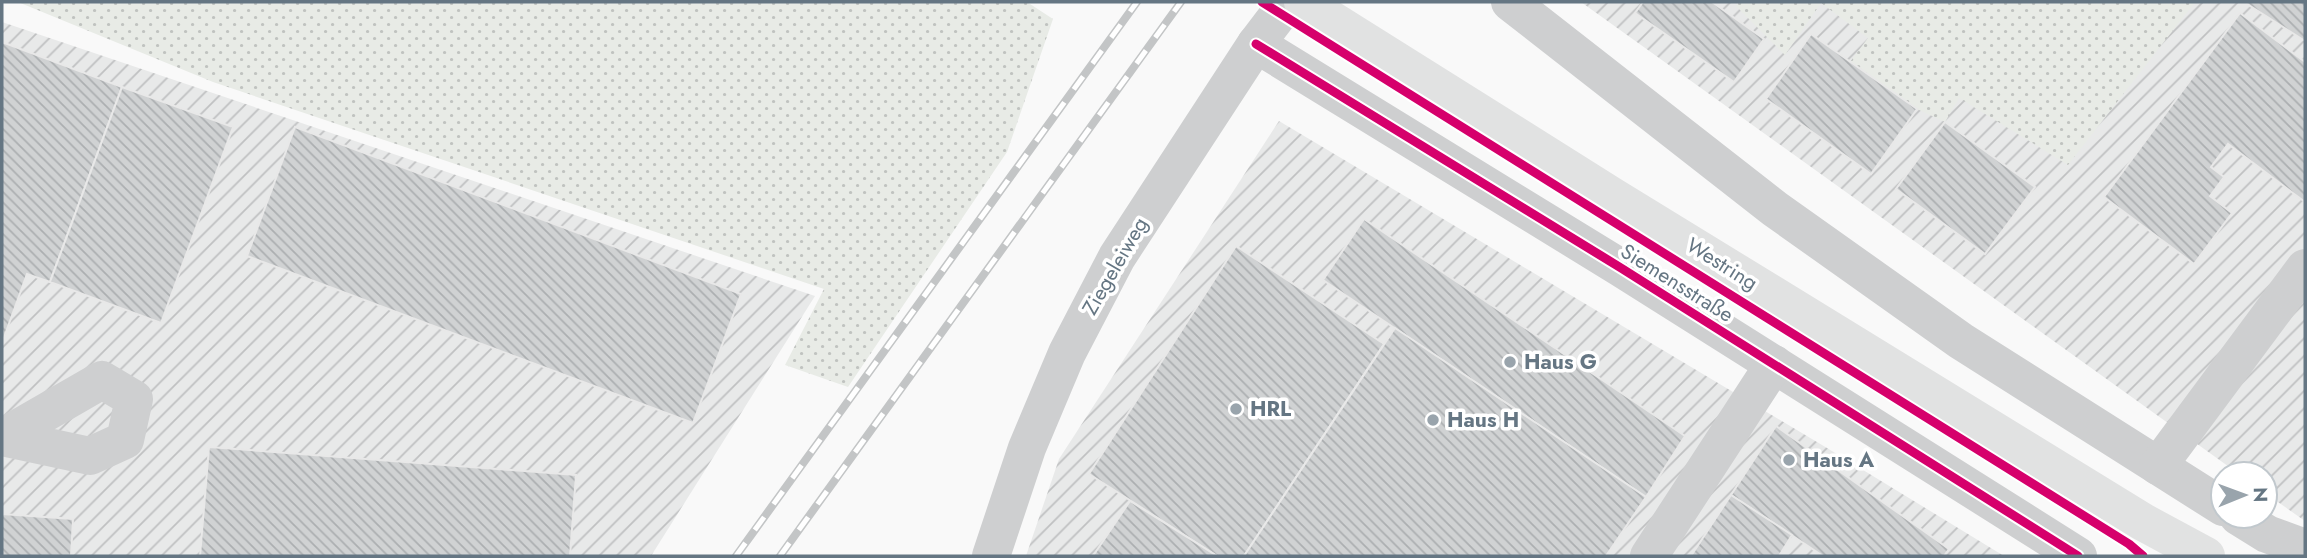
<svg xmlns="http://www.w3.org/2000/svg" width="2307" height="558" font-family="Jost,sans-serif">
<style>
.industrial{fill:url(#industrial-furrows)}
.grass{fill:url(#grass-dots)}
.building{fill:url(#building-back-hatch);stroke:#e8e8e8;stroke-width:2}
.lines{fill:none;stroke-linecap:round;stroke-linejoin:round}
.minor{stroke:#cecfd0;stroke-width:38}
.major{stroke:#e1e2e2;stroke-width:38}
.rail-casing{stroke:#c3c5c6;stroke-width:8}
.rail{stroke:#fff;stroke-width:5;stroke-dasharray:16;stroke-linecap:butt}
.cycleway-casing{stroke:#fff;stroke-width:13}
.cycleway{stroke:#d6006c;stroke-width:9}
.poi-dot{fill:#99a4ac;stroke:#fff;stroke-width:2.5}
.labels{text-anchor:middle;stroke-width:7;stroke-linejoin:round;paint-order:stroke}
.street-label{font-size:21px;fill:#657683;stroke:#fff}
.poi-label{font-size:21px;font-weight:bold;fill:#657683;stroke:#fff;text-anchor:start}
</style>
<defs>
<pattern id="industrial-furrows" width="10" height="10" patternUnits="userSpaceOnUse" patternTransform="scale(1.75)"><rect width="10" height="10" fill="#e8e9e9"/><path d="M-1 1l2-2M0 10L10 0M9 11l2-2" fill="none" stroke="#c0c1c2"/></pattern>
<pattern id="grass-dots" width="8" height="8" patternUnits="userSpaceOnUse" patternTransform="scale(1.75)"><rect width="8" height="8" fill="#e8ebe6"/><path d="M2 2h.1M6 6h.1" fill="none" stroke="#c0c3c0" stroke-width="1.8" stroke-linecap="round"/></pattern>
<pattern id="building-back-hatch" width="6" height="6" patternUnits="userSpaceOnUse" patternTransform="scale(1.75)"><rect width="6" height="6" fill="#d0d2d3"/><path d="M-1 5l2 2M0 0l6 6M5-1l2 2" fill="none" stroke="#acafb1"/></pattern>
</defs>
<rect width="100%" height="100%" fill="#f9f9f9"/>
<g class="industrial">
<polygon points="1581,2 2305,2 2305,521 2265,493 2265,474 2239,474"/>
<polygon points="2,22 815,296 651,556 2,556"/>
<polygon points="1279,121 1827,448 2004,556 1026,556 1059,459"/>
</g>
<g class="grass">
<polygon points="18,2 1027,2 1053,19 1007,152 848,387 785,365 824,289 213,82"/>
<polygon points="1739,2 2195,2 2068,165 1959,98 1945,122 1917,109 1850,62 1868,38 1821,3 1785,55 1736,6"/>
</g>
<g class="building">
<polygon points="1643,2 1712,2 1764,39 1734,82 1635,13"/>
<polygon points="2244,2 2305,2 2305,41"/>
<polygon points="2240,13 2305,62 2305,202 2228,144 2211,167 2224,177 2210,196 2232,213 2194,264 2104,197"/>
<polygon points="1811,34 1917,109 1871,174 1766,99"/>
<polygon points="2,42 122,87 50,282 27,274 2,343"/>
<polygon points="122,87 233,127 161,323 50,282"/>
<polygon points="1945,122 2035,187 1985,254 1896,189"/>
<polygon points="295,127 741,294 693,423 247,256"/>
<polygon points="1364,219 1685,436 1646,497 1323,280"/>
<polygon points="1236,246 1384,344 1244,556 1217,556 1089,474"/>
<polygon points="1395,328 1646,497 1606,556 1244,556"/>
<polygon points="1776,426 1949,549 1944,556 1823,556 1731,495"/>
<polygon points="209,447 576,475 570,556 200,556"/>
<polygon points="1731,495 1792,535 1779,556 1691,556"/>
<polygon points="1130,501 1217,556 1093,556"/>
<polygon points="2,514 73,519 71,556 2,556"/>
</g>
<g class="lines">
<g class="minor">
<polyline points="1510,2 1775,209 1961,341 2223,507"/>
<polyline points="1256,44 1621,268 2078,556"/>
<polyline points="2,437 90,456 125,440 134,399 102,380 3,437"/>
<polyline points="2158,466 2305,268"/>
<polyline points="2238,516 2267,534 2305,548"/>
<polyline points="991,556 1027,448 1067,353 1117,257 1256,44 1288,2"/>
<polyline points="1649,556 1774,364"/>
</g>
<polyline class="major" points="1303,2 1612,196 2143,522 2206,556"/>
<g class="rail-casing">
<g id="rail">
<polyline points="736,556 1137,2"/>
<polyline points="780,556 1181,2"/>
</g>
</g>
<use href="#rail" class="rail"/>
<g class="cycleway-casing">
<g id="cycleway">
<polyline points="1262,2 2129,544 2143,556"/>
<polyline points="1256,44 1621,268 2078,556"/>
</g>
</g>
<use href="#cycleway" class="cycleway"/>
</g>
<g class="poi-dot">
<circle cx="1510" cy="362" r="7"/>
<circle cx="1236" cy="409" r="7"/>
<circle cx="1433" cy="420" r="7"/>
<circle cx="1789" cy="460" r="7"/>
</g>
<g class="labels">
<g class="street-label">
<text transform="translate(1722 264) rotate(32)" y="7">Westring</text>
<text transform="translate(1115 266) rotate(-60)" y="7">Ziegeleiweg</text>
<text transform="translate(1677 283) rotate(32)" y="7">Siemensstraße</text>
</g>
<g class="poi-label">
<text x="1524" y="369">Haus G</text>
<text x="1250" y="416">HRL</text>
<text x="1447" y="427">Haus H</text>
<text x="1803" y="467">Haus A</text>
</g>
</g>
<rect width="2307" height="558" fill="none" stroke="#657683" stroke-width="7"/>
<g transform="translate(2244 495) rotate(89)"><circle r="33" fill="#ffffff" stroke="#c1c8cd" stroke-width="2"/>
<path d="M0-5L12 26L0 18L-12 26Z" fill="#99a4ac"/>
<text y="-10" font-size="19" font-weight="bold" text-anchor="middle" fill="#657683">N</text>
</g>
</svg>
